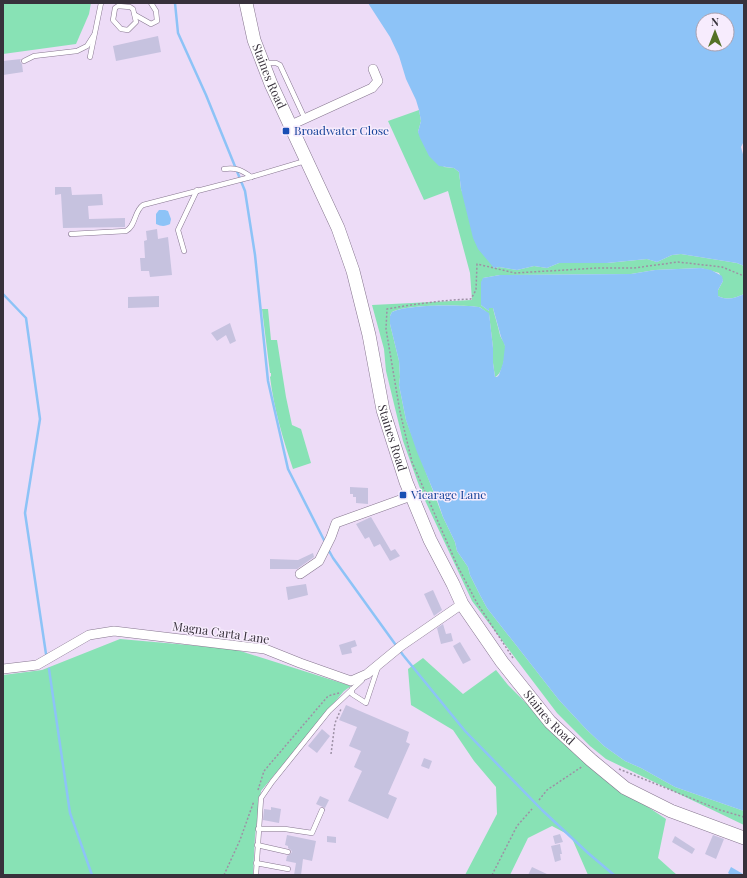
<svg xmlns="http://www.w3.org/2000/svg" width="747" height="878" font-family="'Playfair Display',serif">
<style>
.green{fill:#88e2b5}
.water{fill:#8dc3f7;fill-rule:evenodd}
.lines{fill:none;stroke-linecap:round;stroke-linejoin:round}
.stream{stroke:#8dc3f7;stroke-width:2.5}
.building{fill:#c6c2df}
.service-casing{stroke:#86768f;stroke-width:5.5}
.minor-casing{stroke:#86768f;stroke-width:10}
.secondary-casing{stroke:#86768f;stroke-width:14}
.path{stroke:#9d91a5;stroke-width:1.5;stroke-dasharray:2 2;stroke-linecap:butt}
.service{stroke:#fff;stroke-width:4.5}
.minor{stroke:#fff;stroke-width:9}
.secondary{stroke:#fff;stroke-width:13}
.transit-dot{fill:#1a4fb4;stroke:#f7ecfd;stroke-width:1.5}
.labels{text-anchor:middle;stroke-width:3;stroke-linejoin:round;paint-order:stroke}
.street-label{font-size:12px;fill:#37313b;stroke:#f7ecfd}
.transit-label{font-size:12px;fill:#164399;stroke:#f7ecfd;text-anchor:start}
</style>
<rect width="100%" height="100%" fill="#eddcf7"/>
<g class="green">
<polygon points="3,3 91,3 89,14 76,44 3,54"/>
<path d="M419 110 421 121 418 132 444 167 454 168 459 172 461 189 494 268 499 267 517 270 534 266 547 268 559 263H607L647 259 657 262 672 255 681 254 737 263 744 266V294C735 298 728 301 718 296L717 292 723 281 719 273 701 268 655 270 631 274 500 275 483 278 481 305 489 311V308H493C495 317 498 326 500 335 501 339 505 342 505 346 506 354 503 374 495 377L493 363V348L489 314C486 312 482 308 479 307 459 305 409 304 392 312L390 316V324L399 361 400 377 399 385 406 420 443 517 455 542 457 551 468 567 470 575 480 595 487 608 559 700 586 729 604 746 625 761 641 768 675 787 744 811V825L606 759 590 746 557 713 472 601 422 494 403 441 386 371 384 349 372 305 472 300 470 273 448 191 424 200 388 121Z"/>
<path d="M262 309H268L271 340H277L286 397 292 425 301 429 311 463 293 469C283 439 274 409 270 377L271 376V373H270Z"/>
<polygon points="120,639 234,649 351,686 344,691 261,791 255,836 253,875 3,875 3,675 42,670"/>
<polygon points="423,658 463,694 496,670 508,685 594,771 666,819 658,858 677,875 588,875 571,836 552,826 528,838 510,875 465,875 497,814 496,787 474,761 453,730 411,705 408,669"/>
</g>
<g class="water">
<path d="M368 3H744V141L741 147 744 158V266L737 263 681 254 672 255 657 262 647 259 607 263H559L547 268 534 266 517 270 499 267 494 268 478 249 473 238 461 189 459 172 454 168 439 166 429 156 420 138 418 132 421 121 419 110 416 100 406 79 399 56 390 37ZM703 20H727V44H703Z"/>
<path d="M159 210H165L168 211 171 219 170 224C166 226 162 227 156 224V214Z"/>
<path d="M701 268 711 270 722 276 723 281 718 290V296C728 301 735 298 744 294V811L675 787 641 768 625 761 604 746 586 729 559 700 487 608 480 595 470 575 468 567 457 551 455 542 443 517 438 502 417 452 406 420 399 385 400 377 399 361 390 324V316L392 312C410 304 459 305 479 307 482 308 486 312 489 313L493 348V363L495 377H497L499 375 503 363 505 346 501 337 493 308H489V311L481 305V282L483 278 500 275 631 274 655 270Z"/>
<polygon points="731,867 743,874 743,875 731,875 728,873"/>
</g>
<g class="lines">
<g class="stream">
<polyline points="175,3 178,33 206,95 245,191 255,255 268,381 288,469 325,542"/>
<polyline points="3,294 26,318 40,419 25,513 46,654"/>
<polyline points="328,549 333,558 403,655 465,731 542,810 588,853 614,875"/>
<polyline points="49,669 70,813 92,875"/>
</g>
</g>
<g class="building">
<polygon points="158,36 161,52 116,61 113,46"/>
<polygon points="21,59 20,61 22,64 23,72 3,75 3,61"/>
<polygon points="55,187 71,187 72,195 102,194 103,205 88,206 89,219 125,218 125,227 63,228 61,194 55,195"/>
<polygon points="157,229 158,239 168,237 172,275 150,277 149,271 141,271 140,258 145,258 144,241 147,240 146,231"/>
<polygon points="159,296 159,307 128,308 128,297"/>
<polygon points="230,323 236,341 230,344 226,335 217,341 211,333"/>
<polygon points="350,487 368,488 368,504 356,503 356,497 353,497 353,494 350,494"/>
<polygon points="371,517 391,551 395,549 400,556 390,561 380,544 374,547 369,537 365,539 356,524"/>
<polygon points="313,553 314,557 297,569 270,569 270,559 298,560"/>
<polygon points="306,584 308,595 288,600 286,587"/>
<polygon points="433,590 442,610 434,616 424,594"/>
<polygon points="443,624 446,634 451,633 453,641 441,644 437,628"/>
<polygon points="355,640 357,646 351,648 352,653 342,655 339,645"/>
<polygon points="460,642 471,660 463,664 453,646"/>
<polygon points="346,705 409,732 406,742 410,744 388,794 397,798 388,819 348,801 362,771 354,767 361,751 349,746 357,727 339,720"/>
<polygon points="322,729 330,736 317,753 308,746"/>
<polygon points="424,758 432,761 429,769 421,766"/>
<polygon points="320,796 329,800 325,808 316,804"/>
<polygon points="271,807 281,809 279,823 263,820 264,809 271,810"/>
<polygon points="560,834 563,842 555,844 553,836"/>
<polygon points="287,835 316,841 312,861 303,859 301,875 294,875 296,863 286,861 287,856 289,855 292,852 291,850 288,848 288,846 285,845"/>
<polygon points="713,835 724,839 716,859 705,854"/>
<polygon points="327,836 336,837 336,843 327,842"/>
<polygon points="675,836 695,849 692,854 672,842"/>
<polygon points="560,844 562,854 560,854 561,860 555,862 551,846"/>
<polygon points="532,867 549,875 528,875"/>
</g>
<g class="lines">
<g class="service-casing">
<g id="service">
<polygon points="118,6 130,7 133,9 136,22 128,30 121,29 113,20 115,8"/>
<polyline points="135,15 151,24 157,21 156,11 151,3"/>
<polyline points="90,57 101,3"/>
<polyline points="24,61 34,56 77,51 87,46 94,35"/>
<polyline points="265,63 276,63 280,65 305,119"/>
<path d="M224 169C235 167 242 170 251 177"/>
<path d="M71 234 126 231C136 226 134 211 143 205L251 177 305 161"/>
<polyline points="184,251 178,230 197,190"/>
<polyline points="352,689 352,694 366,703 378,667"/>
<polyline points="258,829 285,829 312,833 322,810"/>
<polyline points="257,845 288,852"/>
<polyline points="256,863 288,869"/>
<polyline points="256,875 261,798 272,782 329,711 362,680"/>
</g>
</g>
<g class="minor-casing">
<g id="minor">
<polyline points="291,125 372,88 378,81 373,69"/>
<polyline points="300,574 319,561 331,537 336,523 411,496"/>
<polyline points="3,669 37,665 89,635 114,631 265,649 300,663 351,681 367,674 401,646 462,604"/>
</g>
</g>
<g class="secondary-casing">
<g id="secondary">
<path id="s1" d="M246 3 254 40 271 84 338 228 353 271 369 335 383 410 406 482 430 540 453 584 462 604 502 662 550 722 591 760 625 788 671 811 744 838"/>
</g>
</g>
<g class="path">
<path d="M513 658 477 603 457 565 412 462 400 412 386 329 387 309C415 304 443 300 471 299L476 290 477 264 515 273 598 268H634L678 262 722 267 744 276"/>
<polyline points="331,754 335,723 341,709"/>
<polyline points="619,769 720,810 744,817"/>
<polyline points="258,790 264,771 328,696 339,693"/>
<polyline points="539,800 547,790 583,766"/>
<polyline points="224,875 240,840 254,801"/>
<polyline points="492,875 517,826 532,809"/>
</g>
<use href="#service" class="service"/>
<use href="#minor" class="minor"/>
<use href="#secondary" class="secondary"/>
</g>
<g class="transit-dot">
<rect x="282" y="127" width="8" height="8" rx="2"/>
<rect x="399" y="491" width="8" height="8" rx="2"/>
</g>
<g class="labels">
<g class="street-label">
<text dy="4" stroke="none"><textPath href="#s1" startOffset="77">Staines Road</textPath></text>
<text dy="4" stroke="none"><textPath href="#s1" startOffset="461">Staines Road</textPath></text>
<text transform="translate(221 633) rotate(8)" y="4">Magna Carta Lane</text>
<text dy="4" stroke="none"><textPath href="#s1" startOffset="785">Staines Road</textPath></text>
</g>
<g class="transit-label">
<text x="294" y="135">Broadwater Close</text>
<text x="411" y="499">Vicarage Lane</text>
</g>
</g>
<rect width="747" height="878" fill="none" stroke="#37313b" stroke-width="8"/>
<g transform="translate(715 32)"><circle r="19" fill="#f7ecfd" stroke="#aaa1af"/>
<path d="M0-3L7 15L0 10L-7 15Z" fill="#547126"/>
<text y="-6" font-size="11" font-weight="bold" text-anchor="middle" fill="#37313b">N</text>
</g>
</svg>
